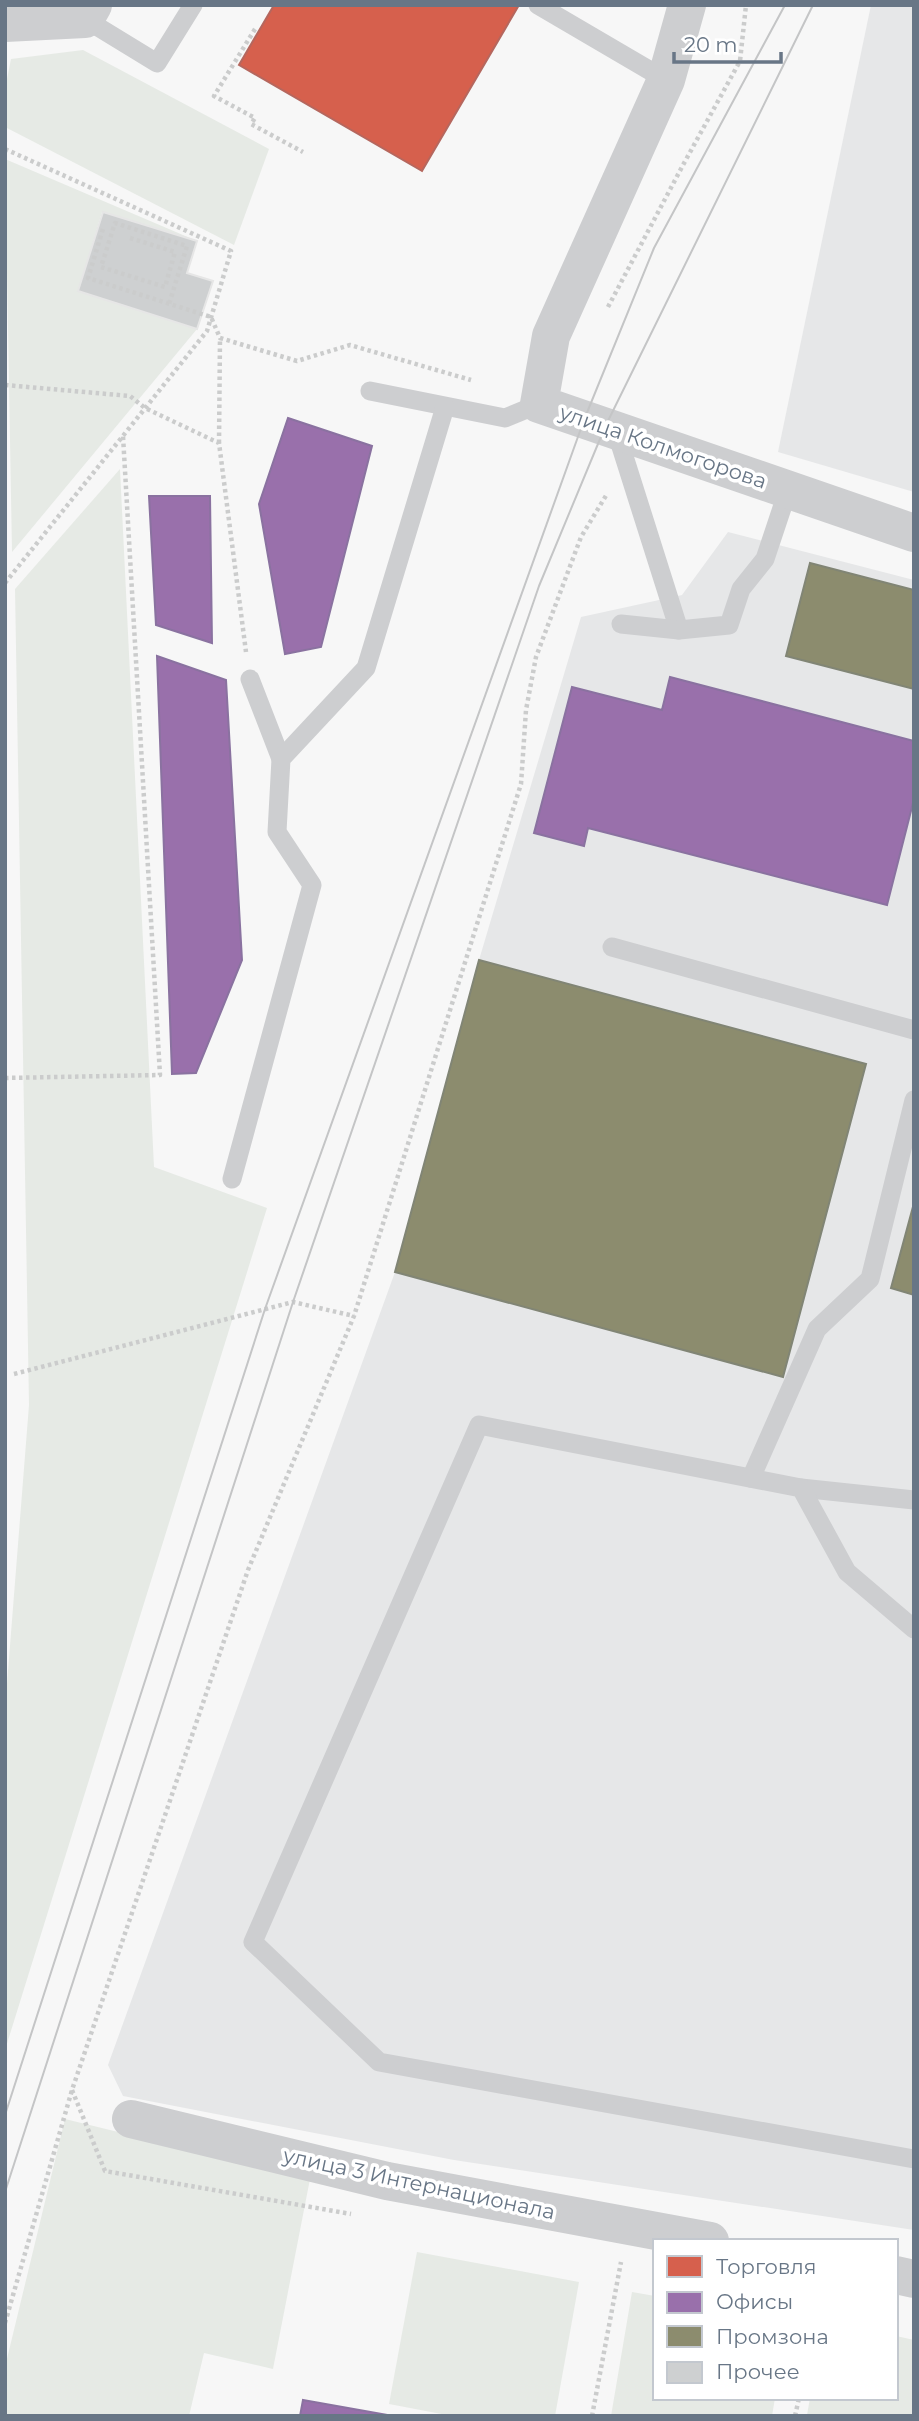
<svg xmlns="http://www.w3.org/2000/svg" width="919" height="2421" font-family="Montserrat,sans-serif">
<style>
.built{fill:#e6e7e8}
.green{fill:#e6eae5}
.shops{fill:#d6604d;stroke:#b5675e;stroke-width:2}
.offices{fill:#9970ab;stroke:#8a72a0;stroke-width:2}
.industry{fill:#8c8c6e;stroke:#818575;stroke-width:2}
.building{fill:#ced0d1;stroke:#e6e6e6;stroke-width:2}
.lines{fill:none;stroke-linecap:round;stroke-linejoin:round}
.path{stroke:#cbcccc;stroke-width:4.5;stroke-dasharray:3.5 3.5;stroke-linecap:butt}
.lane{stroke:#cdced0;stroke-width:19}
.street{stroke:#cdced0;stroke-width:38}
.tram{stroke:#c4c5c6;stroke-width:2}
.labels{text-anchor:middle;stroke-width:7;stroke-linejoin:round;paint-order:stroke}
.street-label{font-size:21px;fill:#687686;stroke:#fff}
</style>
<rect width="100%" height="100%" fill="#f7f7f7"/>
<g class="built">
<polygon points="871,5 914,5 914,492 778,452"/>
<polygon points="728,532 914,580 914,2230 454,2160 123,2096 108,2065 395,1272 479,960 581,617 682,595"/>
</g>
<g class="green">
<polygon points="83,50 269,149 234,245 5,127 5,89 11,59"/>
<polygon points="5,159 197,241 102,212 78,291 197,329 12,552"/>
<polygon points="120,469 154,1167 267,1208 5,2050 5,1709 29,1405 15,589"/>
<polygon points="65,2119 310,2179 273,2369 204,2353 189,2416 5,2416 5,2367"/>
<polygon points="417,2252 579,2282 555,2416 452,2416 389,2404"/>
<polygon points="632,2292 655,2296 655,2398 775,2398 772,2416 611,2416"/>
<polygon points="896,2336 914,2340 914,2416 807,2415 810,2398 896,2398"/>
</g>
<polygon class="shops" points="274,5 519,5 422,171 239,65"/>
<g class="offices">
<polygon points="288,418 372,446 321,647 285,654 259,504"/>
<polygon points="149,496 210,496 212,643 156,625"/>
<polygon points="157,656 226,680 242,960 196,1073 172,1074"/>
<polygon points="670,677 914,741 914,799 887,905 588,828 584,846 534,833 572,687 662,710"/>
<polygon points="303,2400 393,2416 300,2416"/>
</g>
<g class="industry">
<polygon points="810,563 914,590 914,689 786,656"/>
<polygon points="479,960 866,1064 783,1377 395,1272"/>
<polygon points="914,1203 914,1295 891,1288"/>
</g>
<polygon class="building" points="103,212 197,241 187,273 213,281 197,329 78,291"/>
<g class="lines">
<g class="path">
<polyline points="255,29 214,96 255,118 251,124 303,152"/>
<polyline points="5,149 231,251 207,331 5,583"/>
<polyline points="103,229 88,278 211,317 220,338 297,361 350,345 471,380"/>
<polyline points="130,238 175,252 165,287 101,267 115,223 187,246 169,304"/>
<polyline points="608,307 683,165 740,61 746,5"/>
<polyline points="5,385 130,396 145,408 219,443 246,652"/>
<polyline points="219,443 220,338"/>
<polyline points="5,1078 160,1075 123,436"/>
<polyline points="14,1374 293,1302 354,1316"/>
<polyline points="72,2090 105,2171 351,2214"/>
<polyline points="5,2323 72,2090 248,1570 354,1316 521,784 526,710 536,657 581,537 607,494"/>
<polyline points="592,2416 621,2262"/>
<polyline points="795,2416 799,2398"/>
</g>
<g class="lane">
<polyline points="538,5 666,80"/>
<polyline points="85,19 157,63 193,5"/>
<polyline points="370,391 505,418 539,404"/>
<polyline points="616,431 679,630"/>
<polyline points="621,624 679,630 729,625 741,589 765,559 788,490"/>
<polyline points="250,679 281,759"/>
<polyline points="612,947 914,1030"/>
<polyline points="232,1179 312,885 277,832 281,759 366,668 445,407"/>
<polyline points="751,1478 817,1329 870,1279 914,1100"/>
<polyline points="801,1488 914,1500"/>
<polyline points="914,1629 847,1572 801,1488 479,1425 253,1942 379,2062 914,2159"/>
</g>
<g class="street">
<polyline points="687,5 666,80 551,336 539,404 914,533"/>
<polyline points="5,23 85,19 93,5"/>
<polyline points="131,2119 387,2181 710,2241"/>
<polyline points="896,2275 914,2279"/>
</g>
<g class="tram">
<polyline points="5,2115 265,1309 584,420 654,248 785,5"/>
<polyline points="5,2192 293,1302 539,586 605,427 813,5"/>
</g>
</g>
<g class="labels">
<g class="street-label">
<text transform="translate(663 447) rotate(19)" y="7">улица Колмогорова</text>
<text transform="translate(419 2184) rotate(12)" y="7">улица 3 Интернационала</text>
</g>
</g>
<rect width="919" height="2421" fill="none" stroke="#687686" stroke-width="14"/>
<rect x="653" y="2239" width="245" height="161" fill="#ffffff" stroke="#c3c8cf" stroke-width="2"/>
<rect x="667" y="2256" width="35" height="21" fill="#d6604d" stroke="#c3c8cf" stroke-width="2"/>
<text x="716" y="2274" font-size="21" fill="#687686">Торговля</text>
<rect x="667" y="2292" width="35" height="21" fill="#9970ab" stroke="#c3c8cf" stroke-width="2"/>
<text x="716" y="2309" font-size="21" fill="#687686">Офисы</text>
<rect x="667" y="2326" width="35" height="21" fill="#8c8c6e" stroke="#c3c8cf" stroke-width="2"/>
<text x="716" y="2344" font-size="21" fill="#687686">Промзона</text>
<rect x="667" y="2362" width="35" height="21" fill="#ced0d1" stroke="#c3c8cf" stroke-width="2"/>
<text x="716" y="2379" font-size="21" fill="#687686">Прочее</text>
<path d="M674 52v10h107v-10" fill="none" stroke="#687686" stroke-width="3.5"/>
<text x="684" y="52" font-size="21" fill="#687686" stroke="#ffffff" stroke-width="5" paint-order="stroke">20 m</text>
</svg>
